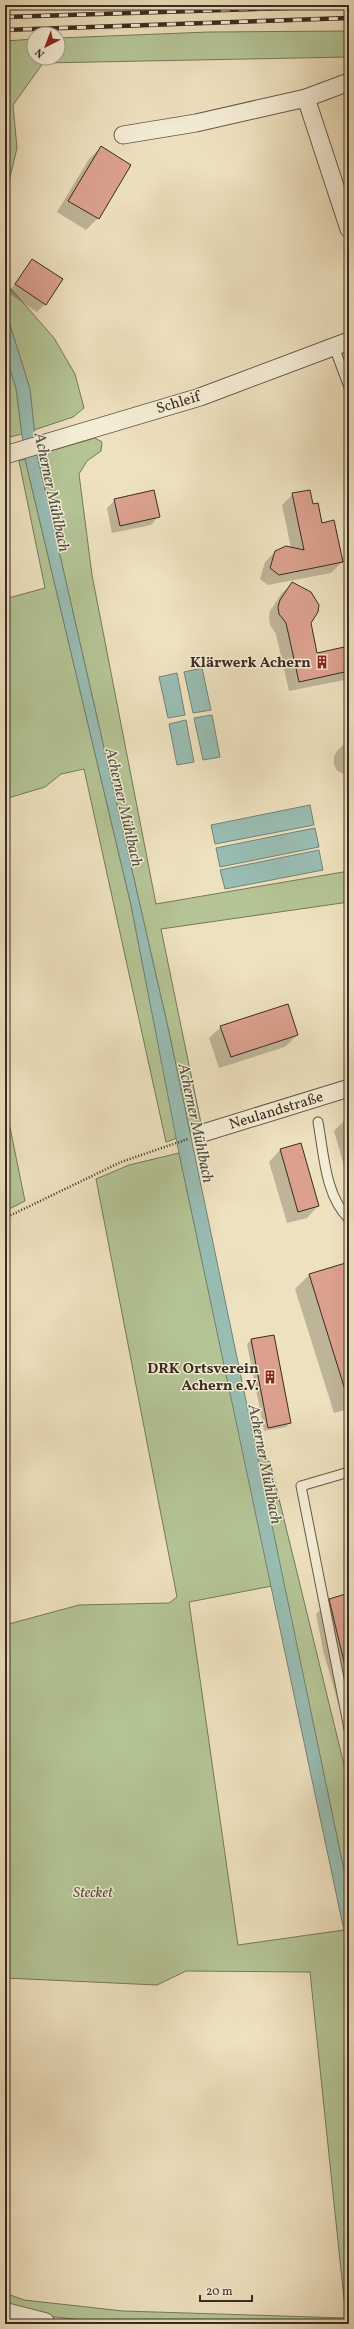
<svg xmlns="http://www.w3.org/2000/svg" width="354" height="2329" font-family="Vollkorn,serif">
<style>
.green{fill:#b4c495;stroke:#76785a}
.water{fill:#99bdb3;stroke:#738378}
.shadow{fill:#0003}
.building{fill:#dba18e;stroke:#392c20}
.lines{fill:none;stroke-linecap:round;stroke-linejoin:round}
.service-casing{stroke:#665948;stroke-width:11}
.minor-casing{stroke:#665948;stroke-width:19}
.tertiary-casing{stroke:#665948;stroke-width:24}
.path{stroke:#392c20;stroke-width:2.5;stroke-dasharray:1 2;stroke-linecap:butt}
.service{stroke:#f4ecd5;stroke-width:9}
.minor{stroke:#f4ecd5;stroke-width:17}
.tertiary{stroke:#f4ecd5;stroke-width:22}
.rail-casing{stroke:#392c20;stroke-width:4.5}
.rail{stroke:#f4ecd5;stroke-width:3;stroke-dasharray:9;stroke-linecap:butt}
.labels{text-anchor:middle;stroke-width:3;stroke-linejoin:round;paint-order:stroke}
.street-label{font-size:15px;fill:#392c20;stroke:#f4ecd5}
.poi-label{font-size:15px;font-weight:bold;fill:#392c20;stroke:#f4ecd5;text-anchor:end}
.park-label{font-size:15px;font-style:italic;fill:#58523d;stroke:#f4ecd5}
.water-label{font-size:16px;font-style:italic;fill:#515045;stroke:#f4ecd5}
</style>
<rect width="100%" height="100%" fill="#eee1bf"/>
<filter id="stains"><feTurbulence type="fractalNoise" baseFrequency=".005" numOctaves="4"/><feColorMatrix values="0 0 0 0 .2 0 0 0 0 .09 0 0 0 0 .02 0 0 0 .5 -.17"/></filter>
<radialGradient id="worn" r=".72"><stop offset=".6" stop-color="#630" stop-opacity="0"/><stop offset="1" stop-color="#630" stop-opacity=".3"/></radialGradient>
<g class="green">
<polygon points="349,31 349,57 43,63 13,105 17,148 5,198 5,41 34,39 34,58 58,58 58,38 209,32"/>
<polygon points="5,282 54,338 75,374 84,408 73,417 34,430 30,389 5,309"/>
<polygon points="5,354 16,388 22,434 10,437 5,430"/>
<polygon points="95,438 102,442 101,451 87,461 79,474 92,575 156,904 349,871 349,902 161,929 202,1128 190,1132 169,1032 37,455"/>
<polygon points="25,459 131,905 177,1138 166,1142 84,769 61,774 45,787 5,799 5,599 45,588 19,461"/>
<polygon points="5,1103 25,1201 5,1211"/>
<polygon points="179,1153 272,1586 189,1602 238,1945 344,1930 349,1954 349,2324 117,2324 38,2315 5,2304 5,2293 24,2300 123,2311 346,2318 310,1972 186,1971 157,1985 5,1978 5,1625 79,1605 169,1603 177,1597 96,1179 129,1165"/>
<polygon points="256,1453 270,1462 346,1773 349,1772 349,1894"/>
</g>
<g class="water">
<polygon points="5,309 30,389 37,455 169,1032 349,1894 349,1954 179,1153 131,905 25,459 16,388 5,354"/>
<polygon points="202,668 211,710 193,713 184,672"/>
<polygon points="177,673 185,715 168,718 159,677"/>
<polygon points="212,715 220,757 203,760 194,718"/>
<polygon points="186,720 194,762 177,765 169,724"/>
<polygon points="310,805 314,825 215,844 211,825"/>
<polygon points="315,828 319,847 220,867 216,848"/>
<polygon points="319,850 323,870 225,889 220,870"/>
</g>
<g class="shadow">
<polygon points="101,147 130,165 98,218 86,230 57,212 89,159"/>
<polygon points="33,260 45,304 37,312 8,293"/>
<polygon points="293,494 312,505 342,562 331,573 268,585 260,579 265,562 276,551 291,548 282,505"/>
<polygon points="115,500 159,516 151,525 112,533 107,508"/>
<polygon points="293,583 310,623 316,654 349,647 349,674 344,680 289,691 276,634 270,625 269,618 270,611 282,593"/>
<polygon points="349,739 349,776 337,771 334,764 334,756 338,750"/>
<polygon points="221,1027 297,1035 285,1047 219,1068 209,1038"/>
<polygon points="349,1116 349,1183 334,1131"/>
<polygon points="300,1145 318,1206 307,1218 287,1223 269,1162 280,1150"/>
<polygon points="349,1263 349,1409 334,1413 295,1289 309,1275"/>
<polygon points="251,1340 290,1423 286,1427 264,1431 247,1344"/>
<polygon points="349,1594 349,1740 324,1654 316,1614 330,1600"/>
</g>
<g class="building">
<polygon points="101,146 131,165 99,219 68,201"/>
<polygon points="32,259 63,279 46,305 15,284"/>
<polygon points="154,490 160,517 120,526 114,499"/>
<polygon points="310,490 313,504 318,503 322,523 334,520 343,562 279,575 270,568 275,551 286,546 304,550 292,493"/>
<polygon points="292,582 311,592 319,605 318,612 311,623 317,653 349,646 349,671 299,682 286,623 279,614 278,607 280,600"/>
<polygon points="288,1004 298,1035 231,1057 220,1026"/>
<polygon points="301,1143 319,1206 298,1212 280,1149"/>
<polygon points="349,1262 349,1393 346,1393 309,1274"/>
<polygon points="274,1335 291,1423 268,1428 251,1339"/>
<polygon points="349,1593 349,1665 345,1666 329,1599"/>
</g>
<g class="lines">
<g class="service-casing">
<g id="service">
<polyline points="334,347 349,387"/>
<path d="M318 1122C324 1155 325 1195 349 1219"/>
<polyline points="349,1472 301,1486 349,1729"/>
</g>
</g>
<g class="minor-casing">
<g id="minor">
<polyline points="306,98 349,82"/>
<polyline points="123,135 196,123 306,98 349,229"/>
<polyline points="5,455 200,397 349,341"/>
<polyline points="203,1133 349,1088"/>
</g>
</g>
<g class="tertiary-casing">
<polyline id="tertiary" points="5,2314 44,2324"/>
</g>
<polyline class="path" points="5,1218 121,1162 188,1139"/>
<use href="#service" class="service"/>
<use href="#minor" class="minor"/>
<use href="#tertiary" class="tertiary"/>
<g class="rail-casing">
<g id="rail">
<polyline points="5,17 349,6"/>
<polyline points="5,30 349,18"/>
</g>
</g>
<use href="#rail" class="rail"/>
</g>
<defs>
<g id="building-bare" transform="scale(1.08)"><path d="M-4-6H4V6H1V3H-1V6H-4ZM-2.5-4.3h1.7v1.8h-1.7ZM.8-4.3h1.7v1.8H.8ZM-2.5-1h1.7V.8h-1.7ZM.8-1h1.7V.8H.8Z" fill="#8f2418" stroke="#f4ecd5" stroke-width="2.5" paint-order="stroke"/></g>
</defs>
<g fill-rule="evenodd">
<use href="#building-bare" x="322" y="662"/>
<use href="#building-bare" x="270" y="1377"/>
</g>
<g class="labels">
<g class="street-label">
<text transform="translate(178 402) rotate(-17)" y="5">Schleif</text>
<text transform="translate(276 1110) rotate(-17)" y="5">Neulandstraße</text>
</g>
<g class="poi-label">
<text x="311" y="667">Klärwerk Achern</text>
<text x="259" y="1373">DRK Ortsverein<tspan x="259" dy="17">Achern e.V.</tspan></text>
</g>
<g class="park-label">
<text x="93" y="1897">Stecket</text>
</g>
<g class="water-label">
<text transform="translate(53 492) rotate(78)" y="6">Acherner Mühlbach</text>
<text transform="translate(125 807) rotate(77)" y="6">Acherner Mühlbach</text>
<text transform="translate(197 1123) rotate(78)" y="6">Acherner Mühlbach</text>
<text transform="translate(266 1464) rotate(79)" y="6">Acherner Mühlbach</text>
</g>
</g>
<rect width="354" height="2329" fill="none" stroke="#eee1bf" stroke-width="20"/>
<rect x="6" y="6" width="342" height="2317" fill="none" stroke="#392c20" stroke-width="2"/>
<rect x="10" y="10" width="334" height="2309" fill="none" stroke="#392c20"/>
<g transform="translate(46 46) rotate(222)"><circle r="19" fill="#f4ecd5" stroke="#a99f8d"/>
<path d="M0-3L7 15L0 10L-7 15Z" fill="#8f2418"/>
<text y="-6" font-size="11" font-weight="bold" text-anchor="middle" fill="#392c20">N</text>
</g>
<path d="M200 2295v6h52v-6" fill="none" stroke="#392c20" stroke-width="2"/>
<text x="206" y="2295" font-size="12" fill="#392c20" stroke="#f4ecd5" stroke-width="3" paint-order="stroke">20 m</text>
<rect width="100%" height="100%" filter="url(#stains)"/>
<rect width="100%" height="100%" fill="url(#worn)"/>
</svg>
